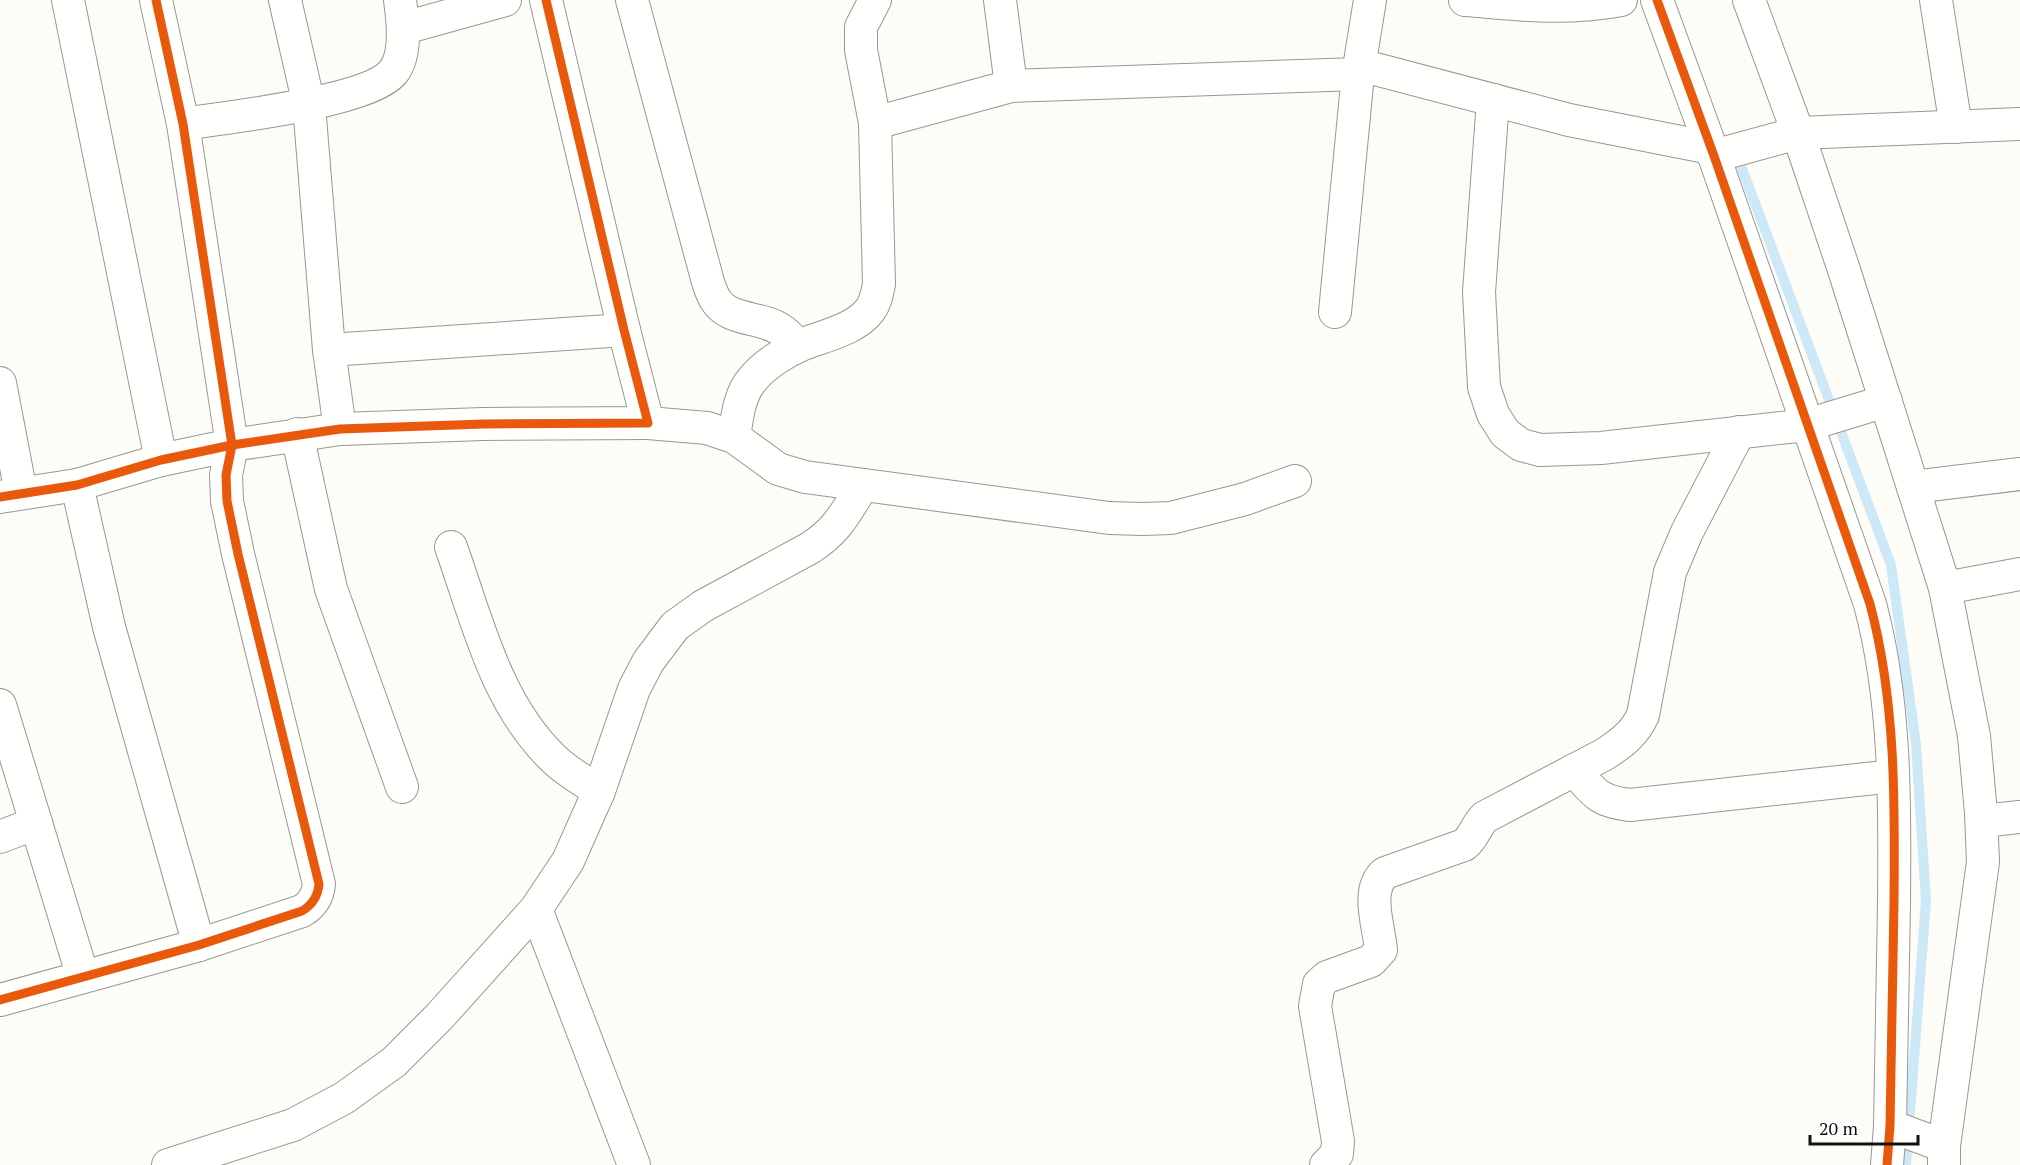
<svg xmlns="http://www.w3.org/2000/svg" width="2020" height="1165" font-family="'PT Serif',serif">
<style>
.lines{fill:none;stroke-linecap:round;stroke-linejoin:round}
.stream{stroke:#cde8f7;stroke-width:10}
.minor-casing{stroke:#979795;stroke-width:34}
.minor{stroke:#fffffe;stroke-width:32}
.cycleway-casing{stroke:#fff;stroke-width:13}
.cycleway{stroke:#e8590c;stroke-width:9}
</style>
<rect width="100%" height="100%" fill="#fdfcf7"/>
<g class="lines">
<polyline class="stream" points="1738,158 1891,565 1916,744 1926,901 1906,1165"/>
<g class="minor-casing">
<g id="minor">
<polyline points="68,0 161,460"/>
<polyline points="285,0 309,105 329,350 340,429"/>
<path d="M632 0 708 282C710 288 712 294 715 299 728 322 762 316 781 330 788 334 793 341 798 346"/>
<polyline points="1000,0 1011,86"/>
<path d="M1465 0C1518 5 1569 10 1621 0"/>
<path d="M1657 0 1714 156 1870 604C1896 701 1895 804 1894 903 1893 978 1891 1052 1890 1126L1887 1165"/>
<polyline points="1749,0 1798,133 1844,270 1945,588 1974,736 1981,813 1983,862 1944,1146 1944,1165"/>
<polyline points="1936,0 1956,127"/>
<polyline points="404,28 505,0"/>
<polyline points="1360,65 1569,120 1711,148"/>
<polyline points="1493,100 1479,292 1484,387 1493,414 1505,433 1521,445 1540,450 1601,448 1807,425 1886,401"/>
<polyline points="875,123 1011,86 1358,74"/>
<path d="M183 124C224 118 371 102 394 71 407 53 403 21 400 0"/>
<polyline points="1714,156 1798,133 2020,124"/>
<polyline points="1335,312 1358,74 1370,0"/>
<polyline points="329,350 624,330"/>
<polyline points="0,383 21,493"/>
<polyline points="648,423 707,428 734,437 778,469 805,477 1109,518 1143,519 1171,518 1245,499 1295,481"/>
<polyline points="297,434 331,589 402,787"/>
<path d="M734 437C737 418 739 395 752 380 763 366 784 352 801 345 823 336 855 330 870 310 876 302 877 293 879 284L875 123 861 50V27L875 0"/>
<polyline points="77,485 109,627 199,945"/>
<polyline points="1913,487 2020,474"/>
<polyline points="0,497 77,485 161,460 232,445 340,429 483,424 648,423 624,330 546,0"/>
<path d="M451 547C477 620 496 704 554 759 567 772 584 781 599 791"/>
<polyline points="1945,588 2020,574"/>
<polyline points="0,705 36,823 0,837"/>
<path d="M1574 770C1595 793 1597 801 1630 805L1893 776"/>
<polyline points="1982,821 2020,817"/>
<polyline points="36,823 83,977"/>
<polyline points="536,909 634,1165"/>
<path d="M0 1000 199 945 302 911C312 905 318 896 319 884L238 554 227 501 226 475 232 445 183 124 156 0"/>
<polyline points="1890,1126 1944,1146"/>
<path d="M168 1165 293 1125 344 1098 394 1062 439 1017 536 909 568 861 599 791 634 689 648 662 675 626 703 606 810 548C838 530 846 512 863 485"/>
<path d="M1326 1165 1337 1154 1338 1141 1315 1006 1319 984 1327 977 1371 961 1381 950C1379 926 1365 890 1385 873L1464 845C1474 838 1476 825 1485 817L1605 754C1622 743 1635 733 1643 715L1670 572 1687 532 1739 432"/>
</g>
</g>
<use href="#minor" class="minor"/>
<g class="cycleway-casing">
<g id="cycleway">
<path d="M1657 0 1714 156 1870 604C1896 701 1895 804 1894 903 1893 978 1891 1052 1890 1126L1887 1165"/>
<polyline points="0,497 77,485 161,460 232,445 340,429 483,424 648,423 624,330 546,0"/>
<path d="M0 1000 199 945 302 911C312 905 318 896 319 884L238 554 227 501 226 475 232 445 183 124 156 0"/>
</g>
</g>
<use href="#cycleway" class="cycleway"/>
</g>
<path d="M1810 1135v9h108v-9" fill="none" stroke="#111111" stroke-width="3"/>
<text x="1819" y="1135" font-size="18" fill="#111111" stroke="#ffffff" stroke-width="4.5" paint-order="stroke">20 m</text>
</svg>
